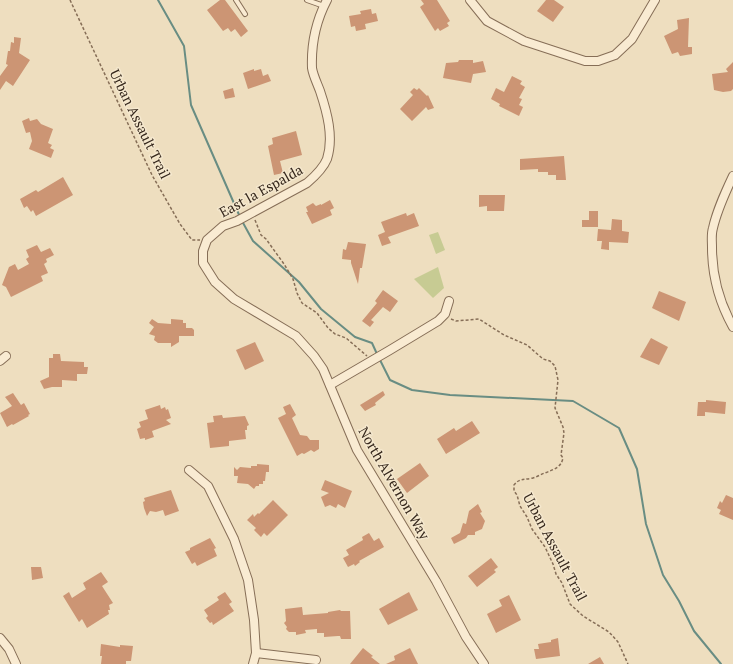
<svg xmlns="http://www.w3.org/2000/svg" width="733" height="664" font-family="'PT Serif',serif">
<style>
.green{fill:#c7cb93}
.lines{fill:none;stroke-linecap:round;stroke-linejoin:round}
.stream{stroke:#698d83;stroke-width:2}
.building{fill:#cc9574}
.lane-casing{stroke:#866e57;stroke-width:6}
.street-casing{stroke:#866e57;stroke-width:10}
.path{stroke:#866e57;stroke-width:1.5;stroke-dasharray:3 2;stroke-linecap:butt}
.lane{stroke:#f9ebd2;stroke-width:4}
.street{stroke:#f9ebd2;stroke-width:8}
.labels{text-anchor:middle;stroke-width:3;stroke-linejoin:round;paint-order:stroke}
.street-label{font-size:14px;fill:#35271c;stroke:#f5e8ce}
</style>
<rect width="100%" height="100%" fill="#eedebf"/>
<g class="green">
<polygon points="438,232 445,250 436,254 429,235"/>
<polygon points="438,267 444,288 433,298 414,279"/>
</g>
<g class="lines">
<g class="stream">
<polyline points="158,0 184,46 191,105 240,217"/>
<polyline points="242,221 253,241 299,282 321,309 355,337 372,343 377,354"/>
<polyline points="379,358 390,380 412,390 450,395 573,401 619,428 637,469 646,524 663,575 679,601 694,631 721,664"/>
</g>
</g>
<g class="building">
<polygon points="220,0 225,0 248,31 241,37 235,29 231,32 228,28 223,31 207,10"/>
<polygon points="421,0 437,0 450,21 447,23 449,26 440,31 438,28 435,31 420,7 424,4"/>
<polygon points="546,0 554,0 564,7 553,22 537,11"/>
<polygon points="371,9 372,14 376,13 378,21 365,24 366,29 356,31 355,26 351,27 349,16 361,14 360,11"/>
<polygon points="689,18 688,47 692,47 692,54 680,56 678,52 672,54 664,36 678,29 677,20"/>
<polygon points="14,37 21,38 19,53 30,60 13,86 6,81 0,90 0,76 8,65 6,64 8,51 10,51 11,42 14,43"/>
<polygon points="459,60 473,60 473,63 483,61 486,72 473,74 471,83 443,78 446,63 458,62"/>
<polygon points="733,62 733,89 731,91 723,92 714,90 712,74 728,72 726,69"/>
<polygon points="254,69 254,71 261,69 263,76 268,74 271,81 248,89 243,73"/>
<polygon points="512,76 522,81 520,84 525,87 519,98 522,99 519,105 523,107 519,116 499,106 500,104 491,99 496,88 504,92"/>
<polygon points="233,88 235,97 225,99 223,91"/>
<polygon points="414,88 417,90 419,88 427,96 428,95 434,108 428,110 426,107 412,121 400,109 413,95 410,92"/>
<polygon points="29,118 30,121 37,119 41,124 53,129 48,143 52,145 50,148 54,150 51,158 29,149 32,141 30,132 26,133 22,121"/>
<polygon points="296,131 302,155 280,161 283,173 274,175 268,146 273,144 272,138"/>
<polygon points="564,156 566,180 556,180 556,175 548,175 548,172 538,172 538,169 520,170 520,159"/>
<polygon points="63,177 73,195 36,216 33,210 31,212 27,206 24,208 20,199 36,190 38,192"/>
<polygon points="479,195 505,195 504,211 487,211 487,206 479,207"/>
<polygon points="330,200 334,208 330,210 332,215 312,224 306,212 308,212 306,207 313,203 316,206 321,204 321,205"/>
<polygon points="589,211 598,211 598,227 582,227 582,220 589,220"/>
<polygon points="406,213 407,216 414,213 419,226 388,237 391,243 382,246 378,235 385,232 381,222"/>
<polygon points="612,219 622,220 622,231 629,232 628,243 609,242 609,250 601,249 602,241 597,241 598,229 611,230"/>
<polygon points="348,242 366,244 362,268 360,268 358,284 351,263 351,260 342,259 343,249 346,250"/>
<polygon points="37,245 41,252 50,248 54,255 46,259 47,262 44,264 48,273 41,276 43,281 11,297 6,287 2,285 9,267 15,264 18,270 29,264 26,259 29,257 26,250"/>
<polygon points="383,290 398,301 390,312 383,307 371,320 374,322 370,327 362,321 377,303 375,301"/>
<polygon points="659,291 686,302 679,321 652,308"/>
<polygon points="152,319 158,323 171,324 171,319 183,320 183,323 186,323 186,328 192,328 194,330 194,336 179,336 179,342 171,347 171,343 158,343 154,340 155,336 149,334 154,327 149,323"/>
<polygon points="651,338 668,347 659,365 640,357"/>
<polygon points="255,342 264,361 245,370 236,350"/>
<polygon points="53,354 60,354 61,361 84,362 84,367 88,367 87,374 77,374 77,381 62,380 62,387 52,387 44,389 40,381 49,377 49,358 53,358"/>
<polygon points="383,391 385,395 375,403 376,405 365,411 360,405"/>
<polygon points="13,393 21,405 24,403 30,414 28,415 29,416 13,425 12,424 7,427 0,413 12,406 5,397"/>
<polygon points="706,400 726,402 725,414 705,412 705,416 697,416 698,402 706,402"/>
<polygon points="290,404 296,415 292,418 300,435 307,436 310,440 319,440 319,449 314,452 311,450 304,454 302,453 297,456 278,418 286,414 283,407"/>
<polygon points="160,405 161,409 165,407 166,410 168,409 171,418 166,420 171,424 152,431 154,437 145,440 145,438 140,439 137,429 141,427 139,422 148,419 145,410"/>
<polygon points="222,415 223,418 245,416 249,425 247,426 247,430 245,430 246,439 229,441 229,446 210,448 207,423 214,422 213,416"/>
<polygon points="472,421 480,433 446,454 437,439 454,428 456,431"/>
<polygon points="420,463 429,476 407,493 397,479"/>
<polygon points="257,464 269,465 269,472 266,472 265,481 263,481 263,484 259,484 259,486 256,486 254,489 248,484 237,483 238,476 234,476 234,467 237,470 240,467 251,468 251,466 257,466"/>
<polygon points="325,480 352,491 345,508 338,504 336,508 330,505 325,507 321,497 329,493 321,490"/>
<polygon points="171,490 179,511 165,516 163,510 156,512 150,511 147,516 144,508 143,502 145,501 144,498"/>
<polygon points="726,495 733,498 733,520 719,514 721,510 717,508 720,501 722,503"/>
<polygon points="273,500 288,515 267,536 264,533 261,537 254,530 256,528 247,520 253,514 254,517 258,513 259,514"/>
<polygon points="478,504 482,512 480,513 485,521 482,529 475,532 475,535 468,535 466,538 454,544 451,538 460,533 463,523 466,524 469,511"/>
<polygon points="369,533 374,541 379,538 384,547 359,561 360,562 355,566 354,564 348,567 343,558 349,555 346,550 363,540 362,537"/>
<polygon points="210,538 216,548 214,549 217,556 197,566 195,562 192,564 185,552 190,550 190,548"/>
<polygon points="491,558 498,567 494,570 496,572 477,587 468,576"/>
<polygon points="31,567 41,567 43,578 32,580"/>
<polygon points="101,572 108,582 102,586 113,603 109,605 110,610 108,610 109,614 87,628 82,619 79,622 63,596 69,592 72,598 86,589 83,583"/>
<polygon points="225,592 232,602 229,604 234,611 213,625 212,622 210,623 206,618 208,616 204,610 219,600 217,597"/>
<polygon points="409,592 418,610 388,625 379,609"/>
<polygon points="509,595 521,620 496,633 487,614 502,606 499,600"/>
<polygon points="302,607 303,615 328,613 328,612 340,610 341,611 350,611 351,639 341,639 340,636 338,636 324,637 324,633 317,633 317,629 305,630 306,633 296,635 296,632 289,632 286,629 287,627 284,623 286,621 285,609"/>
<polygon points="558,638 560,656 536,659 534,649 539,649 538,644 551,642 551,640"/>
<polygon points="101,644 120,647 120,645 133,646 131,661 126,661 126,664 101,664 102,656 100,656"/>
<polygon points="363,648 373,656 371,657 380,664 350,664"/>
<polygon points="410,648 418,664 386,664 395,660 394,656"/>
<polygon points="600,657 604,664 588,664"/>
</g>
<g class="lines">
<g class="lane-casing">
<g id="lane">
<polyline points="236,0 245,14"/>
<polyline points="307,0 324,6"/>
</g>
</g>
<g class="street-casing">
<g id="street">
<path d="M327 0C316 21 311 43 312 68 313 75 317 83 320 91 327 112 334 137 327 159 323 169 314 177 307 183L237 221 223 226 207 240 203 251V263L215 282 234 299 296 336 314 356 323 369 357 450 436 581 466 637 484 664"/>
<polyline points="470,0 487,21 524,41 585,61 598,61 615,55 632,39 655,0"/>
<path d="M733 176C725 193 717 210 713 228 711 234 712 241 712 247 712 276 719 302 733 327"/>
<polyline points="0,361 6,356"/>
<polyline points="330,385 390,350 438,321 445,314 449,301"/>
<polyline points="189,470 208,486 234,539 248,580 254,620 256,653 253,664"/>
<polyline points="0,638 9,649 16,664"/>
<polyline points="256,653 316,660"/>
</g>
</g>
<g class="path">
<polyline points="70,0 152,175 180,224 192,240 200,240"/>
<polyline points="255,220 261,235 266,239 284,264 293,279 297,293 302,303 317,313 328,328 335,334 346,338 367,356"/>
<path d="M451 319 456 321 479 319 504 335 527 345 543 359 550 361 555 366 558 380 555 408 563 427 564 433 561 455 563 458C561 468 554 469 545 473 541 474 537 477 533 478 525 480 519 478 514 485V491L517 495 520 506 527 517 532 529 545 547 553 564 556 574 562 583 570 604 583 616 609 632 618 642 628 664"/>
</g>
<use href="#lane" class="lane"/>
<use href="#street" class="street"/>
</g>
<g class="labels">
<g class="street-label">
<text transform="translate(140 124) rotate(64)" y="5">Urban Assault Trail</text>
<text transform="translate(261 191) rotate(-29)" y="5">East la Espalda</text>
<text transform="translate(394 483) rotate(60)" y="5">North Alvernon Way</text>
<text transform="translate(555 547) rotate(62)" y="5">Urban Assault Trail</text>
</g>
</g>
</svg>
